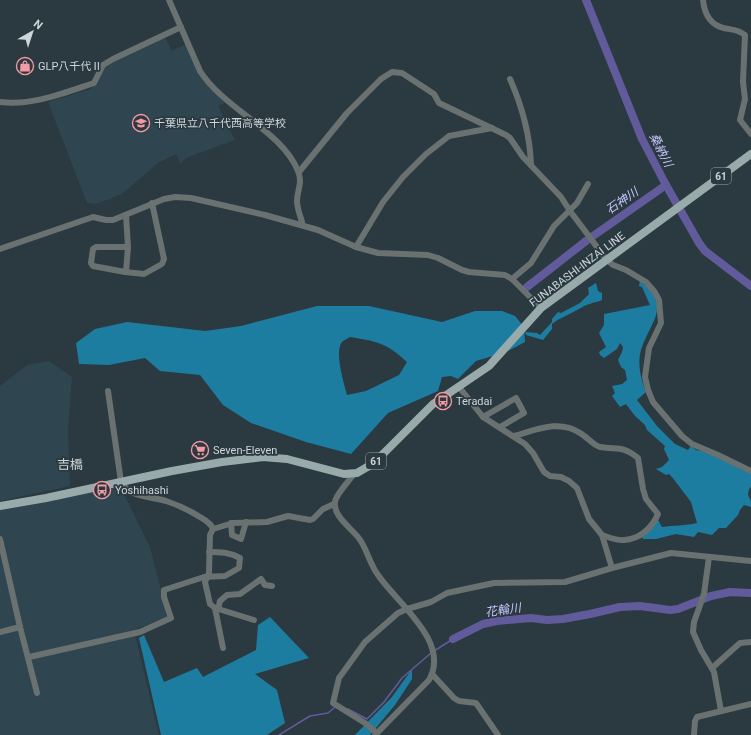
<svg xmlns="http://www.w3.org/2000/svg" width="751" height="735" font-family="Roboto,'Noto Sans JP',sans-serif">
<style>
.built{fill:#2f454f}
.forest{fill:#1d7da1;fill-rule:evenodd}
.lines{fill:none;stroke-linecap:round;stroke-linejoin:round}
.stream{stroke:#625b9b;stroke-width:1.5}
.river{stroke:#625b9b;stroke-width:8}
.minor{stroke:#697171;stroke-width:6}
.major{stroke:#99aaab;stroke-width:8}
.labels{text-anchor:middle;stroke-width:3.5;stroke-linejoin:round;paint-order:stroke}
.shield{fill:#2b3940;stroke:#9ca6ab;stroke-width:1}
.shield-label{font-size:10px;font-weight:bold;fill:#ccd5d9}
.poi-label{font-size:11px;fill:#ccd5d9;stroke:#2b3940;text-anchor:start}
.street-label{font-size:11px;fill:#ccd5d9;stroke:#2b3940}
.water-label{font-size:12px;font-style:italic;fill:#c7c4fc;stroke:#2b3940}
.quarter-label{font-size:13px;fill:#ccd5d9;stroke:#2b3940}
</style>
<rect width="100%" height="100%" fill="#2b3940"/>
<g class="built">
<polygon points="164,36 172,51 186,44 198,72 203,80 225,103 218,106 235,140 186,158 180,164 176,154 158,163 122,194 96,204 87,203 48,102 91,89 104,68 113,61"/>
<polygon points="49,361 72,377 68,431 70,486 0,501 0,386 27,365"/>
<polygon points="120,486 150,547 168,617 134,630 159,735 0,735 0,510"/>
</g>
<g class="forest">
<path d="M640 281C673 307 650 321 641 350 637 364 641 379 646 392L637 400 657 426 675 444 688 450 691 446 696 450 706 452 751 474V487L749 489 748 495 751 501V507L744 505 740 510 738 515 726 528H719L712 535 698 532 694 537 676 534 656 539H643L641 534 658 520 662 527C674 525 685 526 697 523L691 502 672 477 669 474 666 475 656 469 662 467 669 460 664 449 665 446 647 430 645 425 635 416 626 404 620 407 612 396 615 393 612 386 622 384 627 380 625 370 621 367 618 360 622 352 623 347 620 343 617 349 604 358 600 355 599 352 606 347 599 333 604 325V314L650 305 642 287 639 286Z"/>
<path d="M596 283 598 291 602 293V300C598 302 594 302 590 304 584 305 580 309 575 311 565 317 561 317 552 324V329L543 340 526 335 525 332 537 333 540 335 552 322V319L558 312 561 313 580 303 589 294 588 288Z"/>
<path d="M317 306H369L442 322 475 311H502L515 316 524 327 525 342 506 352 476 361 458 379 451 376 442 377 438 391 388 413 351 454 306 442 251 423 223 405 200 375 160 371 145 358 109 365 79 364 76 343 95 329 127 322 205 331 241 326ZM350 337C376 341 387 343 407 362L399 375 366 391 347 395C344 383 334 352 342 342 344 340 348 338 350 337Z"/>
<polygon points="270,617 309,658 255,674 277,690 285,723 267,735 161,735 139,638 144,635 164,682 197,668 203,677 256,650 258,625"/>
<polygon points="412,669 412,679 395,705 370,735 355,735 392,697"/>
</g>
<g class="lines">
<g class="stream">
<polyline points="434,651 453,639"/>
<polyline points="348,709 367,719 384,702 402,678 431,653"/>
<polyline points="279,735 310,716 328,713 335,707"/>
</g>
<g class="river">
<polyline points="586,0 642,139 666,185 699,243 705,251 751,286"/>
<polyline points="593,236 666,185"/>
<polyline points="527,287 586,241"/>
<polyline points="453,639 483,624 497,621 531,618 547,620 563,619 590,614 620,607 640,606 670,610 678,609 711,596 730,592 751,593"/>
</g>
<g class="minor">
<path d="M169 0 200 71C224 109 282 131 298 171 303 184 297 190 297 201 297 208 300 215 302 222L301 225"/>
<path d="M703 0C704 10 708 21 718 26 728 31 735 27 745 35L743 82 745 99 740 120 751 134"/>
<path d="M510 79C522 106 530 135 531 165"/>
<path d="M0 102C32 106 64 93 94 83L103 65 113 59 181 27"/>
<polyline points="299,172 347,113 381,79 392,72 402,73 434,94 439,103 506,135 510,138 523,157 561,197 570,211 606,259 613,265 626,270 646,282 654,291 659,300 661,323 649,348 645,377 648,390 653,402 682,436 692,444 718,455 751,471"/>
<polyline points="126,215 128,247"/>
<polyline points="356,247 383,202 403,177 426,154 449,136 492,128"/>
<polyline points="0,249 93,217 106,220 113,220 164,199 175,197 191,198 265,215 318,230 356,247 378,253 428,255 438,258 462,270 469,272 505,275 512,279 541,308"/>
<polyline points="126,272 128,247 96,247 93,249 91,263 93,266 125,272 144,274 162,264 164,259 152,203"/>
<polyline points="512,279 531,263 554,226 577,203 588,184"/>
<polyline points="459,387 483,417 525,444 533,453 544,472 550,476 561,477 569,481 577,488 589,519 602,535 612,568"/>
<path d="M108 391 121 482C131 498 149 496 166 501 178 505 189 510 200 517 205 520 211 523 213 529"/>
<polyline points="483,417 516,398 524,413 500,427"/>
<path d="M514 436C536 430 559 419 580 433 586 436 594 446 600 447 617 450 622 445 638 458L643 489 646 499 658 514C652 528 640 539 624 540 617 541 608 537 602 535"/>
<path d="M354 474C349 481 336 494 335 502 333 516 350 527 358 537 367 548 369 563 378 575 397 603 451 642 429 680L375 735"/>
<polyline points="231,523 232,535 241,539 246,522"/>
<polyline points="0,539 20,627 37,693"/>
<polyline points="709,557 704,594 694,622 693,632 701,650 714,672 721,711"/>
<polyline points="215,608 223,648"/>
<polyline points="218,609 220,601 227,595 240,594 261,579 265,585 272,586"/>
<polyline points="254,620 215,608 210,604 205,582 209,573 210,535 213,529 233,523 267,522 288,516 310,520 313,519 323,509 334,504"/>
<polyline points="0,632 20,627"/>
<path d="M29 657 140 632 171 618 164 597V590L204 577 225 576 239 568 240 558C229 552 220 552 209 552"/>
<polyline points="712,668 740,643 751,642"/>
<polyline points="432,674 454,698 459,701 476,703 498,735"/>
<polyline points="377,733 365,723 333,703 339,678 365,642 398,613 407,609 431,602 447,593 494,583 565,582 612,568 671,553 751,561"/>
<polyline points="694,735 695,721 697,717 751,704"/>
</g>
<polyline class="major" points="0,506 46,498 172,471 222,462 263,457 287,459 344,474 357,473 374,463 433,404 489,366 541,308 751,154"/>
</g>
<defs>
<g id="shop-ring" transform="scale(0.9)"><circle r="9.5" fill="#2b3940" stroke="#f49aa3" stroke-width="1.5"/><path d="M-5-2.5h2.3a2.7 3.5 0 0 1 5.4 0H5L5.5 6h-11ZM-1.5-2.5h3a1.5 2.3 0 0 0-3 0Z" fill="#f49aa3"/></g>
<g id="school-ring" transform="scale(0.9)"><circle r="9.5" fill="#2b3940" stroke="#f49aa3" stroke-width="1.5"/><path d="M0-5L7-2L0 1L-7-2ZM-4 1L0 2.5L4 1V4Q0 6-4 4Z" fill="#f49aa3"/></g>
<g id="bus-ring" transform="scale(0.9)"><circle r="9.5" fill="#2b3940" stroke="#f49aa3" stroke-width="1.5"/><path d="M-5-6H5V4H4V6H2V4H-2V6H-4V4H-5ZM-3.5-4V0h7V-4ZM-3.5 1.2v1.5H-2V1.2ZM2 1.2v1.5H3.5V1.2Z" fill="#f49aa3"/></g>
<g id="supermarket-ring" transform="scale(0.9)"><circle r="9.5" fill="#2b3940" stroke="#f49aa3" stroke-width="1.5"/><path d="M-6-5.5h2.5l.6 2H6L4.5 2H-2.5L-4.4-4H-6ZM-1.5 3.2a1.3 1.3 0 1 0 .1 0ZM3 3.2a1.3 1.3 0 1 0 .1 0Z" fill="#f49aa3"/></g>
</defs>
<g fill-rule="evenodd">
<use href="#shop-ring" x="25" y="66"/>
<use href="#school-ring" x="141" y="123"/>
<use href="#bus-ring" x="443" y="401"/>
<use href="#supermarket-ring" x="200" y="450"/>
<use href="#bus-ring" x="102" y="490"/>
</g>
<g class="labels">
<g class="shield">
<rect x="711" y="168" width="20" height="16" rx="3"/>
<rect x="366" y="453" width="20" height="16" rx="3"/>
</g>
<g class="shield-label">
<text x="721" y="180">61</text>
<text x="376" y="465">61</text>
</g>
<g class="poi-label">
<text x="38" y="70">GLP八千代Ⅱ</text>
<text x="154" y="127">千葉県立八千代西高等学校</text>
<text x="456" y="405">Teradai</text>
<text x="213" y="454">Seven-Eleven</text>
<text x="115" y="494">Yoshihashi</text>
</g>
<g class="street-label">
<text transform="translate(577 269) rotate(-37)" y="4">FUNABASHI-INZAI LINE</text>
</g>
<g class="water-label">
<text transform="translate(661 150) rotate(63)" y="4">桑納川</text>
<text transform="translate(622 201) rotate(-35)" y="4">石神川</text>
<text transform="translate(503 610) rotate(-8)" y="4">花輪川</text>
</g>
<g class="quarter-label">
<text x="70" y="469">吉橋</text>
</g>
</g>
<g transform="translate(32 32) rotate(39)" stroke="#2b3940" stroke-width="3" paint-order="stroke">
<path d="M0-3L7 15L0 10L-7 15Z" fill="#ccd5d9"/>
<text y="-6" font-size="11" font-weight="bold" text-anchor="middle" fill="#ccd5d9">N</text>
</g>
</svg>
